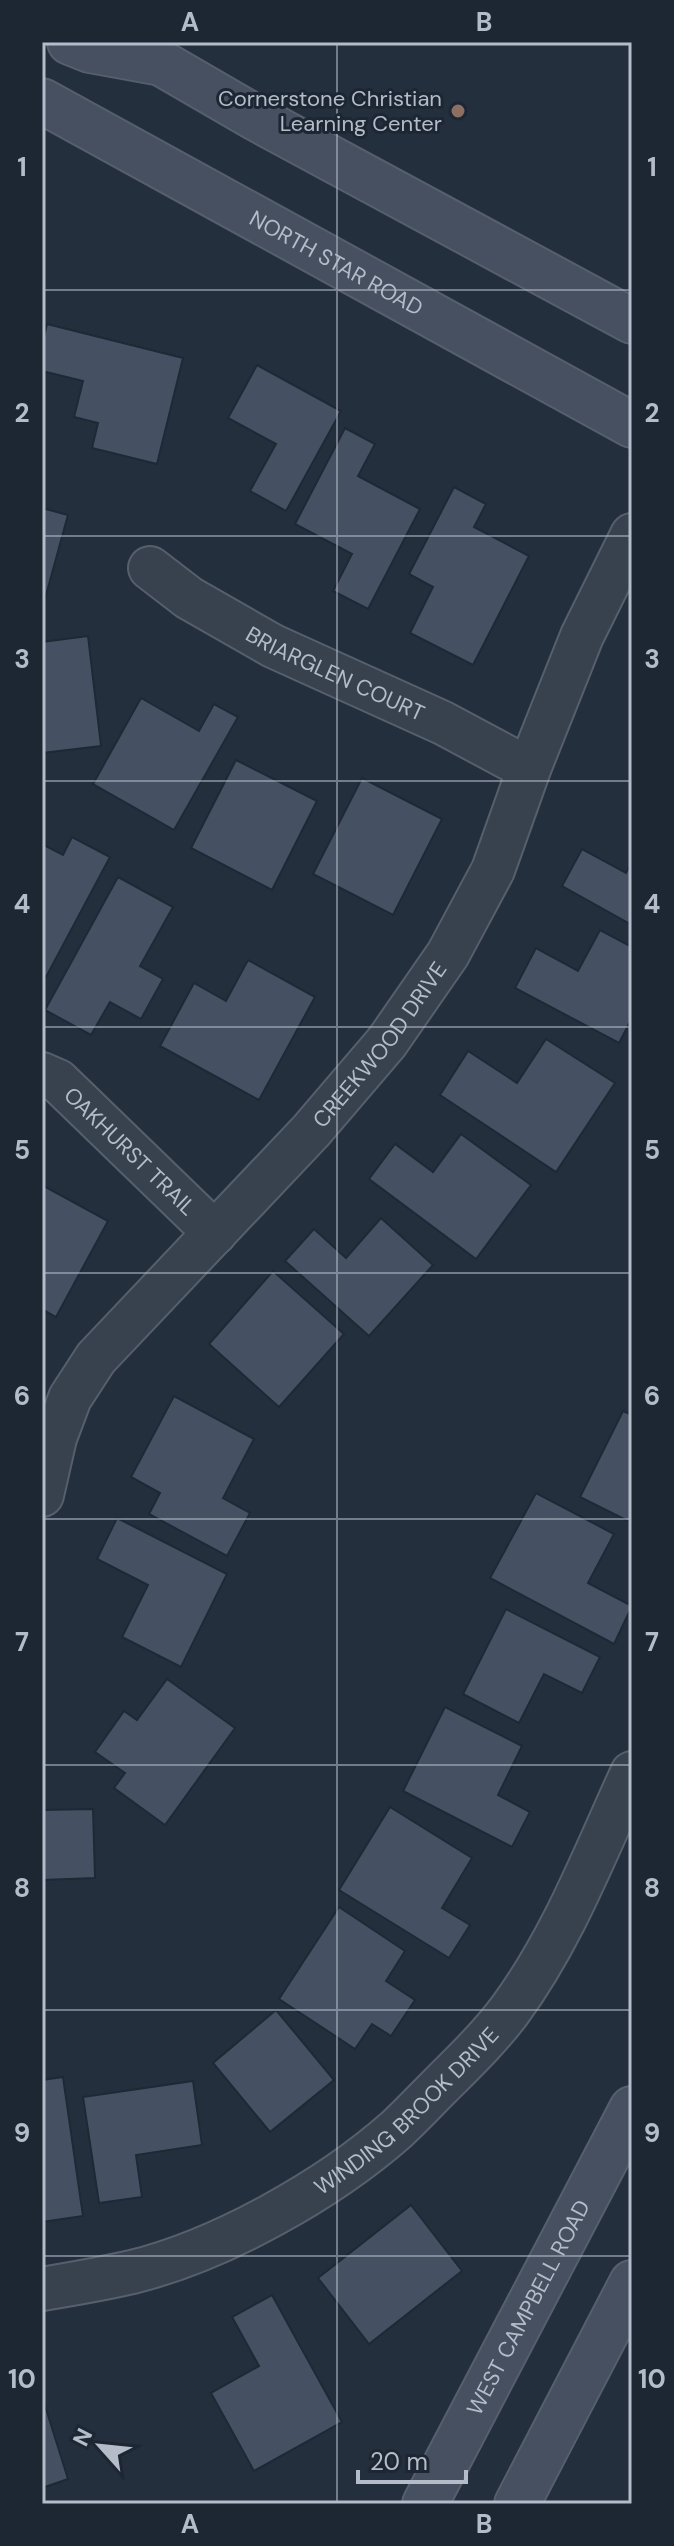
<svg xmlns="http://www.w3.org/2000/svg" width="674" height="2546" font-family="'DM Sans',sans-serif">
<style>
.building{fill:#455162;stroke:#1f2835;stroke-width:2}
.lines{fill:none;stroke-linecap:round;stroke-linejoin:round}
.street-casing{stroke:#565f6c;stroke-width:46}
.secondary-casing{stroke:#565f6c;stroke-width:48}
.street{stroke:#38414e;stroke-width:42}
.secondary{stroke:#465061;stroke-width:44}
.grid{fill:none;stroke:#b4bcc9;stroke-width:2;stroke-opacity:0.55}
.education-dot{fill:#8d6e63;stroke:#1d2633;stroke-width:3}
.labels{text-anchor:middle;stroke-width:6;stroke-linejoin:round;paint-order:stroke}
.poi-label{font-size:22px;fill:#b4bcc9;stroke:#1d2633;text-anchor:end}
.street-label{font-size:22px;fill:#b4bcc9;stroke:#1d2633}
.neatline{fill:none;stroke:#b4bcc9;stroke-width:3}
.grid-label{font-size:26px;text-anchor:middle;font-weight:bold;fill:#b4bcc9}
</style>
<rect width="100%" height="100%" fill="#242f3e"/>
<g class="building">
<polygon points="47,324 183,358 157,464 92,448 98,423 74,417 83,381 42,371 42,345"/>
<polygon points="257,365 341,411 286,511 250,491 276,444 228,418"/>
<polygon points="345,428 375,444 358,476 420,509 368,609 333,591 352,554 295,524"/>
<polygon points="454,487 486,504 474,527 529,556 473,665 410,633 433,587 409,574"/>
<polygon points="42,508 68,515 43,606 42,606"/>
<polygon points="88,636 101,746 42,753 42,642"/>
<polygon points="141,698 199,731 214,704 238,717 174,830 93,784"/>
<polygon points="236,760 317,801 272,890 191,848"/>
<polygon points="362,778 442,819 393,915 313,874"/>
<polygon points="72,837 110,857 46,977 42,975 42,844 63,855"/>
<polygon points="582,849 626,873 632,862 632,925 562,886"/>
<polygon points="118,877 173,907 140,966 163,979 141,1019 110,1002 91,1035 45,1010"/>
<polygon points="600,930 632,947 632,1018 619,1043 515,988 536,948 578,971"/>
<polygon points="248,960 315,997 259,1100 160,1046 194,983 226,1001"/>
<polygon points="546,1039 615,1083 556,1172 440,1095 468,1051 517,1083"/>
<polygon points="461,1134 531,1185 476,1259 369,1179 395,1144 433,1172"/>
<polygon points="42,1185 108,1221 56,1317 42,1309"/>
<polygon points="381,1218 433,1265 369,1336 285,1261 314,1229 346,1258"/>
<polygon points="273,1271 344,1334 279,1407 209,1344"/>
<polygon points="174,1396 254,1439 223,1498 250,1513 227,1556 149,1514 160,1493 131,1477"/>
<polygon points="623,1411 632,1415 632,1523 580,1497"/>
<polygon points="536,1493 614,1534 588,1583 632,1606 614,1644 490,1578"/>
<polygon points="117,1518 227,1574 181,1667 122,1637 148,1585 97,1559"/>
<polygon points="506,1609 600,1657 582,1693 544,1674 519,1723 463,1694"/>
<polygon points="167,1679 235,1728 165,1825 114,1788 125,1773 95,1752 124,1711 137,1720"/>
<polygon points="445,1707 522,1746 498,1795 530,1812 512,1847 403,1791"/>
<polygon points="390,1807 472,1858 442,1908 470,1925 449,1958 339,1890"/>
<polygon points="93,1809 95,1878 42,1880 42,1810"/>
<polygon points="339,1907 405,1951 386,1981 415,2000 391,2036 372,2024 355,2049 279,1999"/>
<polygon points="276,2010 334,2080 270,2132 213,2063"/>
<polygon points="63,2077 83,2216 42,2222 42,2080"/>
<polygon points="193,2081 202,2145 136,2155 142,2197 99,2203 83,2097"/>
<polygon points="411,2205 462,2271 369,2344 318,2278"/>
<polygon points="272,2295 342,2422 254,2471 211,2393 259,2366 232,2317"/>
<polygon points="42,2396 68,2479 42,2488"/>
</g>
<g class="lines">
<g class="street-casing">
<g id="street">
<path id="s1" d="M150 568 189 598 273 646 443 723 529 769"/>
<path id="s2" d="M42 1074 58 1081 215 1233"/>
<path id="s3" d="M42 1495 55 1438 70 1398 96 1358 311 1131 387 1042 448 954 493 870 529 769 582 636 632 535"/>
<path id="s4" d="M42 2289C72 2284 102 2279 132 2272 221 2250 328 2190 397 2129 412 2115 426 2100 440 2086 464 2062 490 2037 510 2010 563 1938 595 1853 632 1773"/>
</g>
</g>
<g class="secondary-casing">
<g id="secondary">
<polyline points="70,42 90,50 156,62"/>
<polyline points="125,42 256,118 632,321"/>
<path id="s5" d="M42 101 632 425"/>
<path id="s6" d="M425 2504 632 2109"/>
<polyline points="517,2504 632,2283"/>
</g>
</g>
<use href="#street" class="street"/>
<use href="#secondary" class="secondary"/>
</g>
<path class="grid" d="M337 42V2504M42 290H632M42 536H632M42 781H632M42 1027H632M42 1273H632M42 1519H632M42 1765H632M42 2010H632M42 2256H632"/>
<circle class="education-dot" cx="458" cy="111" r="8"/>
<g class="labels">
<g class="poi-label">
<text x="442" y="106">Cornerstone Christian<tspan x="442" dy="25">Learning Center</tspan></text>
</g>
<g class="street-label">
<text dy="8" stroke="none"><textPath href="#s5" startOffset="336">NORTH STAR ROAD</textPath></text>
<text dy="8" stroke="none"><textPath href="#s1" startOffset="214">BRIARGLEN COURT</textPath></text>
<text dy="8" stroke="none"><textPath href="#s3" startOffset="572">CREEKWOOD DRIVE</textPath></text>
<text dy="8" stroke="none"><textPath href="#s2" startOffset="118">OAKHURST TRAIL</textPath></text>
<text dy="8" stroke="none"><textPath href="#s4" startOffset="414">WINDING BROOK DRIVE</textPath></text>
<text dy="8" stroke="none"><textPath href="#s6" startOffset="222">WEST CAMPBELL ROAD</textPath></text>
</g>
</g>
<rect width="674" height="2546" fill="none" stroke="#1d2633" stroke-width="88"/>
<g transform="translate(100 2446) rotate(297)" stroke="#1d2633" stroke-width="6" paint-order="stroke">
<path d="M0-6L14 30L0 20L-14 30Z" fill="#b4bcc9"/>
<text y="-12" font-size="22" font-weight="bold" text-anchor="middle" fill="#b4bcc9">N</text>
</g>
<path d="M358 2470v12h108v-12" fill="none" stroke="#b4bcc9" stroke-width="4"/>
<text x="370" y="2470" font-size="24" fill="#b4bcc9" stroke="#1d2633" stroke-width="6" paint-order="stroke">20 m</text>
<rect x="44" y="44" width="586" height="2458" class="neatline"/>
<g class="grid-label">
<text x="190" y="31">A</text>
<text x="484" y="31">B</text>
<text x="22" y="176">1</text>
<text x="652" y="176">1</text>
<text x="22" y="422">2</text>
<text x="652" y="422">2</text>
<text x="22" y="668">3</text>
<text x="652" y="668">3</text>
<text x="22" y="913">4</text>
<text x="652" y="913">4</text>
<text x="22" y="1159">5</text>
<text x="652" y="1159">5</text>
<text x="22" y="1405">6</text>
<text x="652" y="1405">6</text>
<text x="22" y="1651">7</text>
<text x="652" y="1651">7</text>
<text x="22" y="1897">8</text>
<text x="652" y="1897">8</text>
<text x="22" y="2142">9</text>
<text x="652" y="2142">9</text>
<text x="22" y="2388">10</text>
<text x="652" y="2388">10</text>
<text x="190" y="2533">A</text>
<text x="484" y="2533">B</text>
</g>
</svg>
